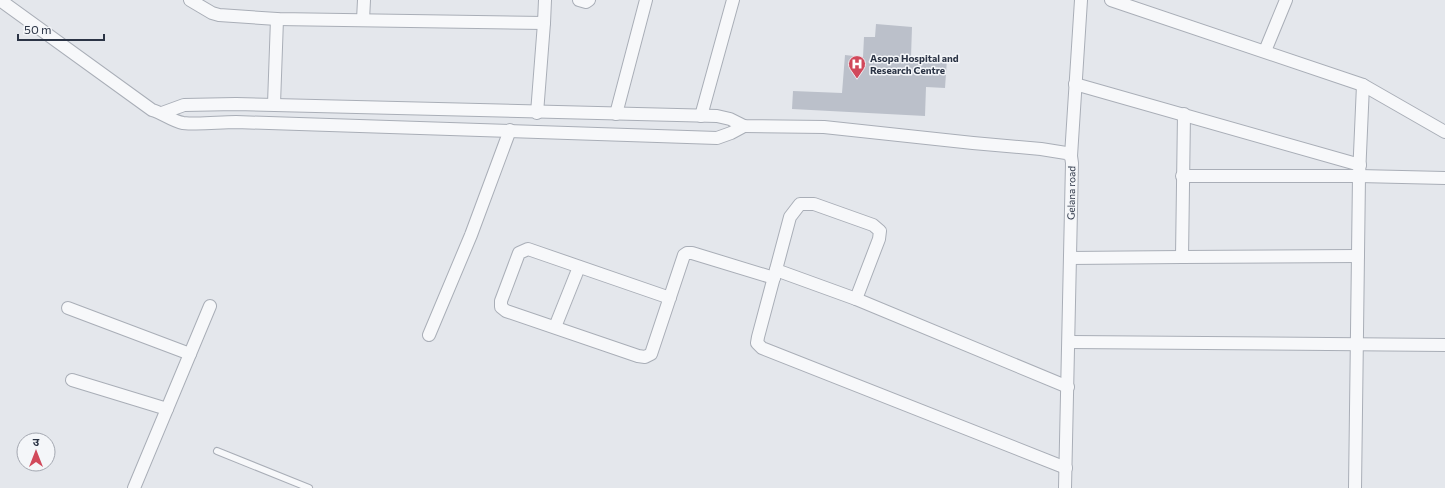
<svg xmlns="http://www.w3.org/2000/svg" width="1445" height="488" font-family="Commissioner,'Noto Sans Devanagari',sans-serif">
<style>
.building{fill:#bbc0ca}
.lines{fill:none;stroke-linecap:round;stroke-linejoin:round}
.service-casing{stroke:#a9aeb7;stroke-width:8}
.minor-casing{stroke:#a9aeb7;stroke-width:14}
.service{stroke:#f7f8fa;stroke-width:6}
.minor{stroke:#f7f8fa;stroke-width:12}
.labels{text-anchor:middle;stroke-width:3;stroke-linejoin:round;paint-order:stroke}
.poi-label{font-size:10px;font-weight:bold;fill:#2b3445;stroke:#f4f6f9;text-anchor:start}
.street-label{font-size:10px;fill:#2b3445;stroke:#f4f6f9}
</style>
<rect width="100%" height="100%" fill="#e4e7ec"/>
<polygon class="building" points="876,24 912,27 911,57 947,59 945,88 926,87 925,116 792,109 793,91 842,93 845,55 863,57 864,37 875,37"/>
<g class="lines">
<g class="service-casing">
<polyline id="service" points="217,451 309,488"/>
</g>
<g class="minor-casing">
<g id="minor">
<path d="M0 0 152 110C163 113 172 121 183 123 200 125 219 122 236 122L717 138 731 133 744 126"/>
<polyline points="190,0 212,13 219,15 277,19 544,23 545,0"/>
<polyline points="579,0 586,2 589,0"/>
<polyline points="1111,0 1363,85 1445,132"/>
<polyline points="363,20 364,0"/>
<polyline points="1265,51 1286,0"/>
<polyline points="1075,84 1360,165"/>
<polyline points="274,104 277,19"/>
<polyline points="162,113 184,105 236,104 717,116 730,119 744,126 824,127 973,143 1041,149 1066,153 1071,156 1072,163 1065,488"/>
<polyline points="537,113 544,23"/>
<polyline points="616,114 646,0"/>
<polyline points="1184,114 1182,257 1358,256"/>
<polyline points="701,116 733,0"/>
<polyline points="1071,156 1081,0"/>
<polyline points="1182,176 1359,176 1445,178"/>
<polyline points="1070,258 1182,257"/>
<polyline points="776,270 856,299 1068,387"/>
<polyline points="670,298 528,249 519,253 501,301 501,307 506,311 638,356 645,357 651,354 684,255 687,253 692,253 774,278"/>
<polyline points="856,299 879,239 880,231 873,225 814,204 800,204 790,217 758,337 757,343 762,348 1066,468"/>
<polyline points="68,308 190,354"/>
<polyline points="555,327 579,267"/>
<polyline points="429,335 471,235 510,130"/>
<polyline points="1070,342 1445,345"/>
<polyline points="72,380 167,409"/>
<polyline points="134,488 210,306"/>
<polyline points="1355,488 1359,176 1363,85"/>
</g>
</g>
<use href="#service" class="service"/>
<use href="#minor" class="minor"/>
</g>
<defs>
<g id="hospital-pin" transform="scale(0.9)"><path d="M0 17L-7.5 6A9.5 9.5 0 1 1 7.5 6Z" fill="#d1495b" stroke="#f4f6f9"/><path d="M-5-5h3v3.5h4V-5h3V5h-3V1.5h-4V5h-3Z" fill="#fff"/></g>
</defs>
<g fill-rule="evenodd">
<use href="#hospital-pin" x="857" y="64"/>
</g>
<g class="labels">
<g class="poi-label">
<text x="870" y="62">Asopa Hospital and<tspan x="870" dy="12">Research Centre</tspan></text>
</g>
<g class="street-label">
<text transform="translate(1071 193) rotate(-89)" y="4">Gelana road</text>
</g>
</g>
<g transform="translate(36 452)"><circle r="19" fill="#f4f6f9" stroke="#a4a8b1"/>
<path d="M0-3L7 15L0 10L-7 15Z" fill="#d1495b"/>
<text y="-6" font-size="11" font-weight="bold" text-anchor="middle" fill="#2b3445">उ</text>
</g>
<path d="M18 34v6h86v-6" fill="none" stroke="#2b3445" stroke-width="2"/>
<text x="24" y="34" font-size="12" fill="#2b3445" stroke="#f4f6f9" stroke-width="3" paint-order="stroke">50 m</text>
</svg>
